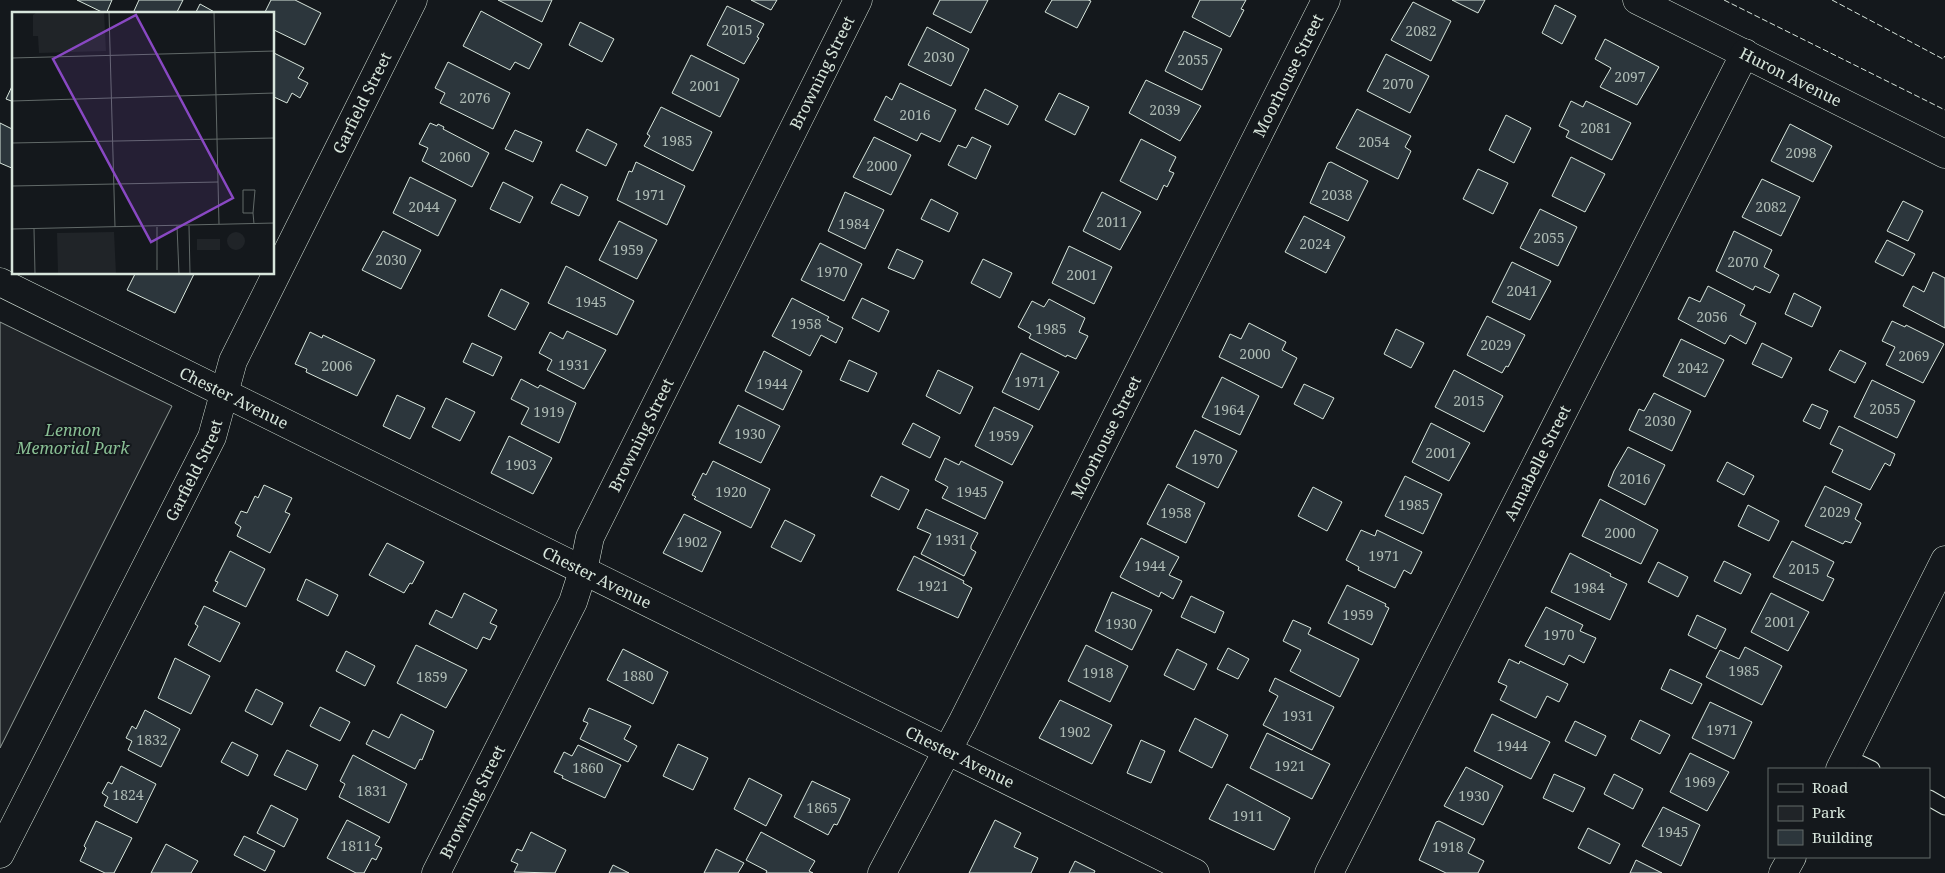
<svg xmlns="http://www.w3.org/2000/svg" width="1945" height="873" font-family="'Noto Serif',serif">
<style>
.green{fill:#202428;stroke:#939e99}
.building{fill:#2c363c;stroke:#d8e6dc}
.lines{fill:none;stroke-linecap:round;stroke-linejoin:round}
.service-casing{stroke:#d8e6dc;stroke-width:17}
.minor-casing{stroke:#d8e6dc;stroke-width:29}
.tertiary-casing{stroke:#d8e6dc;stroke-width:29}
.service{stroke:#14181c;stroke-width:15}
.minor{stroke:#14181c;stroke-width:28}
.tertiary{stroke:#14181c;stroke-width:28}
.fence{stroke:#d8e6dc;stroke-width:1;stroke-dasharray:6 2.5;stroke-linecap:butt}
.labels{text-anchor:middle;stroke-width:4;stroke-linejoin:round;paint-order:stroke}
.number-label{font-size:14px;fill:#adbab4}
.street-label{font-size:16px;fill:#d8e6dc;stroke:#14181c}
.park-label{font-size:16px;font-style:italic;fill:#8ac095;stroke:#14181c}
.inset-road{fill:none;stroke:#626a69;stroke-width:1}
.view{fill:#8948c3;fill-opacity:0.15;stroke:#8948c3;stroke-width:2.5}
.inset-edge{fill:none;stroke:#d8e6dc;stroke-width:2.5}
</style>
<rect width="100%" height="100%" fill="#14181c"/>
<polygon class="green" points="0,322 172,406 0,748"/>
<g class="building">
<polygon points="77,0 112,0 106,14"/>
<polygon points="139,0 183,0 176,14 140,14 134,11"/>
<polygon points="271,0 295,0 321,13 305,45 274,30 274,14 264,14"/>
<polygon points="498,0 552,0 542,22"/>
<polygon points="751,0 777,0 771,10"/>
<polygon points="940,0 988,0 971,33 933,14"/>
<polygon points="1052,0 1088,0 1091,1 1077,28 1045,12"/>
<polygon points="1200,0 1246,0 1241,9 1244,10 1230,37 1192,17"/>
<polygon points="1452,0 1485,0 1478,13"/>
<polygon points="1413,2 1451,21 1431,61 1391,40"/>
<polygon points="200,4 218,14 195,14"/>
<polygon points="1555,5 1576,16 1562,44 1542,33"/>
<polygon points="727,6 764,24 757,37 759,38 744,64 707,45"/>
<polygon points="481,11 542,44 529,69 515,62 510,70 463,46"/>
<polygon points="580,22 614,39 602,62 569,45"/>
<polygon points="927,27 969,49 951,86 908,65"/>
<polygon points="1184,31 1222,49 1202,90 1165,71"/>
<polygon points="1605,39 1659,67 1637,105 1600,87 1611,68 1595,59"/>
<polygon points="274,53 304,68 298,78 308,83 300,98 292,93 287,103 274,97"/>
<polygon points="1386,54 1429,76 1410,113 1367,91"/>
<polygon points="691,55 739,79 720,117 672,93"/>
<polygon points="448,62 510,93 493,129 440,103 445,93 435,88"/>
<polygon points="1146,80 1201,106 1180,141 1129,113"/>
<polygon points="14,82 14,102 6,99"/>
<polygon points="900,83 956,110 940,142 921,133 917,141 874,120 886,96 892,100"/>
<polygon points="985,89 1018,106 1008,125 975,109"/>
<polygon points="1059,93 1089,107 1075,135 1045,120"/>
<polygon points="1571,101 1583,107 1586,101 1631,123 1612,160 1566,137 1569,131 1559,126"/>
<polygon points="661,107 712,132 693,171 644,146 650,136 647,134"/>
<polygon points="1357,109 1411,136 1405,147 1411,151 1398,179 1336,148"/>
<polygon points="1506,115 1531,128 1514,163 1489,150"/>
<polygon points="0,123 14,130 14,169 0,163"/>
<polygon points="430,123 437,126 438,124 444,127 443,129 489,153 472,187 422,161 428,148 419,144"/>
<polygon points="1790,124 1832,146 1813,182 1771,161"/>
<polygon points="587,129 617,144 606,166 576,151"/>
<polygon points="515,130 542,142 533,162 505,149"/>
<polygon points="874,137 911,155 891,195 853,177"/>
<polygon points="972,137 991,146 976,179 948,165 958,145 966,148"/>
<polygon points="1141,139 1176,157 1169,171 1174,173 1167,187 1164,185 1157,200 1120,181"/>
<polygon points="1571,157 1605,174 1585,212 1552,196"/>
<polygon points="636,162 685,186 667,225 617,200 629,171 632,172"/>
<polygon points="1331,162 1368,181 1348,221 1310,203 1328,163"/>
<polygon points="1478,169 1508,183 1493,214 1463,199"/>
<polygon points="410,177 456,200 438,236 393,213"/>
<polygon points="1762,179 1800,197 1781,236 1742,217"/>
<polygon points="503,182 533,197 520,223 490,209"/>
<polygon points="561,184 588,197 579,216 551,203"/>
<polygon points="845,192 884,210 865,249 828,231"/>
<polygon points="1102,192 1141,212 1120,250 1083,231"/>
<polygon points="931,199 958,213 949,232 921,219"/>
<polygon points="1903,201 1923,211 1908,241 1887,231"/>
<polygon points="1540,209 1577,227 1558,266 1520,248"/>
<polygon points="1304,216 1345,237 1326,273 1285,252"/>
<polygon points="619,221 657,240 637,279 599,260"/>
<polygon points="383,231 421,250 401,289 362,270"/>
<polygon points="1734,231 1772,250 1764,267 1779,275 1770,293 1755,286 1753,290 1716,271"/>
<polygon points="1887,240 1915,254 1903,276 1875,262"/>
<polygon points="820,243 862,264 844,301 801,280"/>
<polygon points="1069,246 1112,267 1094,304 1052,283"/>
<polygon points="897,249 923,261 914,279 888,268"/>
<polygon points="983,259 1012,273 1000,298 971,283"/>
<polygon points="1512,262 1551,281 1530,320 1492,302"/>
<polygon points="566,266 634,301 617,335 548,303"/>
<polygon points="1933,272 1945,278 1945,328 1903,306 1913,286 1924,292"/>
<polygon points="135,274 194,274 175,313 127,290"/>
<polygon points="1708,286 1745,305 1740,315 1756,323 1746,344 1730,335 1725,344 1678,319 1689,297 1700,302"/>
<polygon points="501,289 529,303 515,330 488,316"/>
<polygon points="1794,293 1821,307 1812,327 1785,314"/>
<polygon points="792,298 829,317 827,320 843,328 836,343 821,335 810,356 772,336"/>
<polygon points="862,298 889,311 879,332 852,318"/>
<polygon points="1049,299 1085,318 1079,332 1088,336 1076,359 1067,355 1066,357 1029,338 1031,334 1018,327 1032,301 1044,307"/>
<polygon points="1487,316 1525,335 1508,367 1506,366 1502,373 1467,355"/>
<polygon points="1892,321 1905,327 1906,325 1944,344 1923,383 1886,365 1895,347 1882,341"/>
<polygon points="1249,323 1286,342 1282,350 1297,358 1282,388 1219,357 1230,334 1241,339"/>
<polygon points="1396,329 1424,343 1411,368 1384,354"/>
<polygon points="567,331 606,350 584,389 547,370 552,360 539,353 550,332 563,339"/>
<polygon points="310,332 322,338 323,335 375,360 357,396 306,372 307,369 295,364"/>
<polygon points="1681,339 1724,360 1705,397 1663,376"/>
<polygon points="472,343 502,357 493,376 463,362"/>
<polygon points="1762,343 1792,358 1782,378 1752,364"/>
<polygon points="1840,350 1866,363 1855,383 1829,370"/>
<polygon points="764,351 802,371 783,410 745,391"/>
<polygon points="1021,353 1059,372 1039,410 1002,392"/>
<polygon points="849,360 877,373 868,392 840,380"/>
<polygon points="938,370 973,387 960,414 926,396"/>
<polygon points="1454,370 1503,396 1484,432 1435,407"/>
<polygon points="1222,377 1259,396 1240,435 1202,417"/>
<polygon points="521,379 538,388 540,385 576,403 559,443 521,424 529,408 511,399"/>
<polygon points="1872,380 1915,401 1897,438 1854,417"/>
<polygon points="1304,384 1334,398 1323,419 1294,404"/>
<polygon points="1654,393 1691,411 1672,451 1629,430 1639,409 1644,411"/>
<polygon points="397,395 425,408 410,439 383,426"/>
<polygon points="446,398 475,412 460,441 432,427"/>
<polygon points="1812,404 1828,411 1820,429 1803,421"/>
<polygon points="738,405 780,426 761,463 719,443"/>
<polygon points="994,407 1033,426 1012,465 975,446"/>
<polygon points="913,423 940,437 930,458 902,444"/>
<polygon points="1431,423 1470,443 1449,481 1412,462"/>
<polygon points="1839,426 1895,454 1890,466 1885,463 1870,490 1832,472 1843,450 1830,444"/>
<polygon points="1195,430 1237,451 1218,488 1176,467"/>
<polygon points="509,436 552,458 533,494 491,473"/>
<polygon points="1628,447 1665,465 1645,505 1608,486 1614,471"/>
<polygon points="945,458 959,465 961,461 1003,482 985,519 942,498 948,487 935,480"/>
<polygon points="713,461 770,489 751,528 694,499 696,497 692,495 703,473 706,475"/>
<polygon points="1727,462 1754,476 1744,495 1717,481"/>
<polygon points="881,476 909,490 899,510 871,496"/>
<polygon points="1405,476 1442,494 1423,534 1385,516"/>
<polygon points="1168,484 1205,503 1186,543 1147,524"/>
<polygon points="264,485 292,498 285,512 290,514 270,553 237,536 241,527 235,523 241,511 247,513 255,496 258,498"/>
<polygon points="1825,486 1862,504 1855,519 1861,523 1851,543 1845,541 1843,544 1805,526"/>
<polygon points="1313,487 1342,502 1327,531 1298,516"/>
<polygon points="1600,499 1658,530 1641,564 1582,536"/>
<polygon points="1748,505 1779,521 1769,541 1738,526"/>
<polygon points="926,509 978,533 971,546 971,549 976,552 964,576 921,554 931,534 917,528"/>
<polygon points="684,514 721,532 702,572 663,553"/>
<polygon points="785,520 815,535 801,562 771,547"/>
<polygon points="1361,530 1375,536 1377,530 1422,552 1411,574 1404,570 1395,588 1358,570 1359,567 1346,560"/>
<polygon points="1141,538 1179,557 1169,575 1182,581 1173,599 1161,592 1159,597 1120,577"/>
<polygon points="1792,541 1834,562 1827,576 1834,579 1823,601 1773,577"/>
<polygon points="387,543 424,562 412,584 410,583 404,593 369,575"/>
<polygon points="230,551 265,569 246,607 213,591 218,582 215,581"/>
<polygon points="1570,553 1611,574 1610,576 1627,584 1610,620 1551,592"/>
<polygon points="914,556 964,581 963,583 972,588 958,618 897,590"/>
<polygon points="1724,561 1751,574 1741,594 1714,581"/>
<polygon points="1658,562 1688,577 1678,597 1648,582"/>
<polygon points="306,579 338,595 328,616 297,600"/>
<polygon points="1347,585 1386,604 1385,606 1389,608 1372,645 1328,623"/>
<polygon points="1112,592 1152,610 1132,650 1095,631"/>
<polygon points="464,593 497,610 490,623 497,626 490,640 483,637 477,649 429,624 436,610 452,618"/>
<polygon points="1771,593 1809,612 1788,651 1751,632"/>
<polygon points="1191,596 1224,612 1215,633 1181,617"/>
<polygon points="204,606 240,623 220,662 188,645 198,626 195,624"/>
<polygon points="1546,607 1583,625 1580,631 1596,638 1584,663 1569,655 1564,665 1525,646"/>
<polygon points="1697,615 1726,629 1716,649 1688,635"/>
<polygon points="1293,620 1311,628 1308,634 1359,659 1340,697 1290,671 1301,650 1283,641"/>
<polygon points="416,645 467,670 446,708 397,683"/>
<polygon points="1086,645 1128,666 1110,702 1068,681"/>
<polygon points="1745,647 1782,666 1762,705 1706,677 1720,650 1739,659"/>
<polygon points="1228,648 1249,659 1238,679 1217,669"/>
<polygon points="623,649 668,672 653,704 607,680"/>
<polygon points="1177,649 1207,664 1194,690 1164,675"/>
<polygon points="346,651 375,666 365,686 336,671"/>
<polygon points="175,658 210,676 191,714 158,698"/>
<polygon points="1509,659 1519,664 1520,661 1568,684 1559,702 1547,696 1536,718 1500,700 1507,686 1498,682"/>
<polygon points="1670,669 1702,684 1692,704 1661,689"/>
<polygon points="1275,678 1334,707 1312,750 1263,725 1278,696 1269,691"/>
<polygon points="256,689 283,703 272,725 245,711"/>
<polygon points="1060,700 1112,725 1092,764 1039,738"/>
<polygon points="1710,702 1752,722 1734,759 1692,738"/>
<polygon points="320,707 350,722 340,741 310,726"/>
<polygon points="589,708 631,726 624,739 637,746 628,762 580,739 588,723 583,721"/>
<polygon points="145,710 180,729 161,767 128,750 132,741 126,738 132,726 136,729"/>
<polygon points="401,714 434,731 422,760 420,759 415,769 366,744 373,730 389,738"/>
<polygon points="1492,714 1550,742 1531,779 1474,751"/>
<polygon points="1195,718 1228,735 1212,768 1179,751"/>
<polygon points="1640,720 1670,735 1660,754 1631,739"/>
<polygon points="1575,721 1606,736 1596,756 1565,741"/>
<polygon points="1267,733 1330,764 1312,799 1250,768"/>
<polygon points="1141,740 1165,751 1151,783 1127,773"/>
<polygon points="232,742 258,755 248,776 221,762"/>
<polygon points="678,744 708,758 693,790 663,776"/>
<polygon points="578,745 621,765 605,798 562,778 563,776 554,772 564,752 572,756"/>
<polygon points="287,750 318,765 306,790 274,775"/>
<polygon points="1690,753 1729,772 1707,811 1670,792"/>
<polygon points="353,755 407,784 389,823 339,797 345,784 340,781"/>
<polygon points="121,766 156,784 137,823 104,806 108,797 102,793 108,782 112,784"/>
<polygon points="1466,767 1503,786 1483,825 1444,806"/>
<polygon points="1554,774 1585,788 1573,812 1543,798"/>
<polygon points="1614,774 1643,789 1633,809 1604,794"/>
<polygon points="749,778 782,795 766,826 734,809"/>
<polygon points="812,781 850,799 837,825 834,824 828,835 794,817"/>
<polygon points="1227,784 1290,818 1274,850 1209,819"/>
<polygon points="271,805 298,819 284,847 257,833"/>
<polygon points="1663,807 1700,825 1681,866 1642,846"/>
<polygon points="347,820 380,837 375,845 382,848 376,860 372,858 364,873 356,873 327,858"/>
<polygon points="995,820 1021,833 1014,847 1038,858 1031,873 969,873"/>
<polygon points="96,821 132,838 114,873 105,873 80,861 86,848 84,846"/>
<polygon points="1439,821 1475,839 1468,853 1484,861 1478,873 1446,873 1419,860 1436,822"/>
<polygon points="1588,828 1620,844 1610,864 1578,848"/>
<polygon points="531,832 566,850 555,873 514,872 518,864 511,861 517,849 522,851"/>
<polygon points="761,832 815,861 809,871 813,873 766,873 767,871 746,860"/>
<polygon points="244,836 275,851 265,871 234,855"/>
<polygon points="166,844 198,861 191,873 151,873"/>
<polygon points="716,849 744,863 738,873 704,873"/>
<polygon points="1636,860 1662,873 1630,873"/>
<polygon points="1075,861 1095,871 1094,873 1069,873"/>
<polygon points="613,865 629,873 609,873"/>
</g>
<g class="lines">
<g class="service-casing">
<g id="service">
<polyline points="1847,757 1872,769"/>
<polyline points="1929,798 1945,807"/>
</g>
</g>
<g class="minor-casing">
<g id="minor">
<path id="s1" d="M1637 0 1945 154"/>
<path id="s2" d="M0 282 1195 873"/>
<path id="s3" d="M0 854 212 437 233 361 413 0"/>
<path id="s4" d="M436 873 573 602 583 571 590 537 595 527 858 0"/>
<path id="s5" d="M882 873 963 721 1326 0"/>
<path id="s6" d="M1329 873 1745 53"/>
</g>
</g>
<g class="tertiary-casing">
<g id="tertiary">
<polyline points="1840,769 1945,560"/>
<polyline points="1783,873 1792,857"/>
</g>
</g>
<use href="#service" class="service"/>
<use href="#minor" class="minor"/>
<use href="#tertiary" class="tertiary"/>
<g class="fence">
<polyline points="1724,0 1945,110"/>
<polyline points="1832,0 1943,59 1945,56"/>
</g>
</g>
<g class="labels">
<g class="number-label">
<text x="737" y="35">2015</text>
<text x="1421" y="36">2082</text>
<text x="939" y="62">2030</text>
<text x="1193" y="65">2055</text>
<text x="1630" y="82">2097</text>
<text x="1398" y="89">2070</text>
<text x="705" y="91">2001</text>
<text x="475" y="103">2076</text>
<text x="1165" y="115">2039</text>
<text x="915" y="120">2016</text>
<text x="1596" y="133">2081</text>
<text x="677" y="146">1985</text>
<text x="1374" y="147">2054</text>
<text x="1801" y="158">2098</text>
<text x="455" y="162">2060</text>
<text x="882" y="171">2000</text>
<text x="650" y="200">1971</text>
<text x="1337" y="200">2038</text>
<text x="424" y="212">2044</text>
<text x="1771" y="212">2082</text>
<text x="1112" y="227">2011</text>
<text x="854" y="229">1984</text>
<text x="1549" y="243">2055</text>
<text x="1315" y="249">2024</text>
<text x="628" y="255">1959</text>
<text x="391" y="265">2030</text>
<text x="1743" y="267">2070</text>
<text x="832" y="277">1970</text>
<text x="1082" y="280">2001</text>
<text x="1522" y="296">2041</text>
<text x="591" y="307">1945</text>
<text x="1712" y="322">2056</text>
<text x="806" y="329">1958</text>
<text x="1051" y="334">1985</text>
<text x="1496" y="350">2029</text>
<text x="1255" y="359">2000</text>
<text x="1914" y="361">2069</text>
<text x="574" y="370">1931</text>
<text x="337" y="371">2006</text>
<text x="1693" y="373">2042</text>
<text x="1030" y="387">1971</text>
<text x="772" y="389">1944</text>
<text x="1469" y="406">2015</text>
<text x="1885" y="414">2055</text>
<text x="1229" y="415">1964</text>
<text x="549" y="417">1919</text>
<text x="1660" y="426">2030</text>
<text x="750" y="439">1930</text>
<text x="1004" y="441">1959</text>
<text x="1441" y="458">2001</text>
<text x="1207" y="464">1970</text>
<text x="521" y="470">1903</text>
<text x="1635" y="484">2016</text>
<text x="731" y="497">1920</text>
<text x="972" y="497">1945</text>
<text x="1414" y="510">1985</text>
<text x="1835" y="517">2029</text>
<text x="1176" y="518">1958</text>
<text x="1620" y="538">2000</text>
<text x="951" y="545">1931</text>
<text x="692" y="547">1902</text>
<text x="1384" y="561">1971</text>
<text x="1150" y="571">1944</text>
<text x="1804" y="574">2015</text>
<text x="933" y="591">1921</text>
<text x="1589" y="593">1984</text>
<text x="1358" y="620">1959</text>
<text x="1780" y="627">2001</text>
<text x="1121" y="629">1930</text>
<text x="1559" y="640">1970</text>
<text x="1744" y="676">1985</text>
<text x="1098" y="678">1918</text>
<text x="638" y="681">1880</text>
<text x="432" y="682">1859</text>
<text x="1298" y="721">1931</text>
<text x="1722" y="735">1971</text>
<text x="1075" y="737">1902</text>
<text x="152" y="745">1832</text>
<text x="1512" y="751">1944</text>
<text x="1290" y="771">1921</text>
<text x="588" y="773">1860</text>
<text x="1700" y="787">1969</text>
<text x="372" y="796">1831</text>
<text x="128" y="800">1824</text>
<text x="1474" y="801">1930</text>
<text x="822" y="813">1865</text>
<text x="1248" y="821">1911</text>
<text x="1673" y="837">1945</text>
<text x="356" y="851">1811</text>
<text x="1448" y="852">1918</text>
</g>
<g class="street-label">
<text dy="6" stroke="none"><textPath href="#s4" startOffset="890">Browning Street</textPath></text>
<text dy="6" stroke="none"><textPath href="#s5" startOffset="895">Moorhouse Street</textPath></text>
<text dy="6" stroke="none"><textPath href="#s1" startOffset="172">Huron Avenue</textPath></text>
<text dy="6" stroke="none"><textPath href="#s3" startOffset="835">Garfield Street</textPath></text>
<text dy="6" stroke="none"><textPath href="#s2" startOffset="261">Chester Avenue</textPath></text>
<text dy="6" stroke="none"><textPath href="#s4" startOffset="485">Browning Street</textPath></text>
<text dy="6" stroke="none"><textPath href="#s5" startOffset="490">Moorhouse Street</textPath></text>
<text dy="6" stroke="none"><textPath href="#s6" startOffset="460">Annabelle Street</textPath></text>
<text dy="6" stroke="none"><textPath href="#s3" startOffset="430">Garfield Street</textPath></text>
<text dy="6" stroke="none"><textPath href="#s2" startOffset="666">Chester Avenue</textPath></text>
<text dy="6" stroke="none"><textPath href="#s2" startOffset="1071">Chester Avenue</textPath></text>
<text dy="6" stroke="none"><textPath href="#s4" startOffset="80">Browning Street</textPath></text>
</g>
<g class="park-label">
<text x="73" y="436">Lennon<tspan x="73" dy="18">Memorial Park</tspan></text>
</g>
</g>
<g transform="translate(12 12)">
<rect width="262" height="262" fill="#14181c"/>
<path d="M25 0H92L94 39 27 41 26 24H21V3ZM215 229a9 9 0 1 1 18 0a9 9 0 1 1-18 0ZM102 220 104 262H46L45 221ZM185 227H208V238H185Z" fill="#202428"/>
<path class="inset-road" d="M97 0 103 215M202 0 207 212M0 46 263 39M0 89 263 81M0 131 263 126M0 174 206 170M241 201 243 178H231V201H241L242 212M165 214 167 262M177 214 178 262M145 215V258M0 217 263 211M22 217 23 262"/>
<path class="view" d="M124 3 221 186 139 230 41 47Z"/>
<rect width="262" height="262" class="inset-edge"/>
</g>
<rect x="1768" y="768" width="162" height="90" fill="#14181c" stroke="#626a69"/>
<rect x="1778" y="784" width="25" height="8" fill="#14181c" stroke="#626a69"/>
<text x="1812" y="793" font-size="15" fill="#d8e6dc">Road</text>
<rect x="1778" y="806" width="25" height="15" fill="#202428" stroke="#626a69"/>
<text x="1812" y="818" font-size="15" fill="#d8e6dc">Park</text>
<rect x="1778" y="830" width="25" height="15" fill="#2c363c" stroke="#626a69"/>
<text x="1812" y="843" font-size="15" fill="#d8e6dc">Building</text>
</svg>
